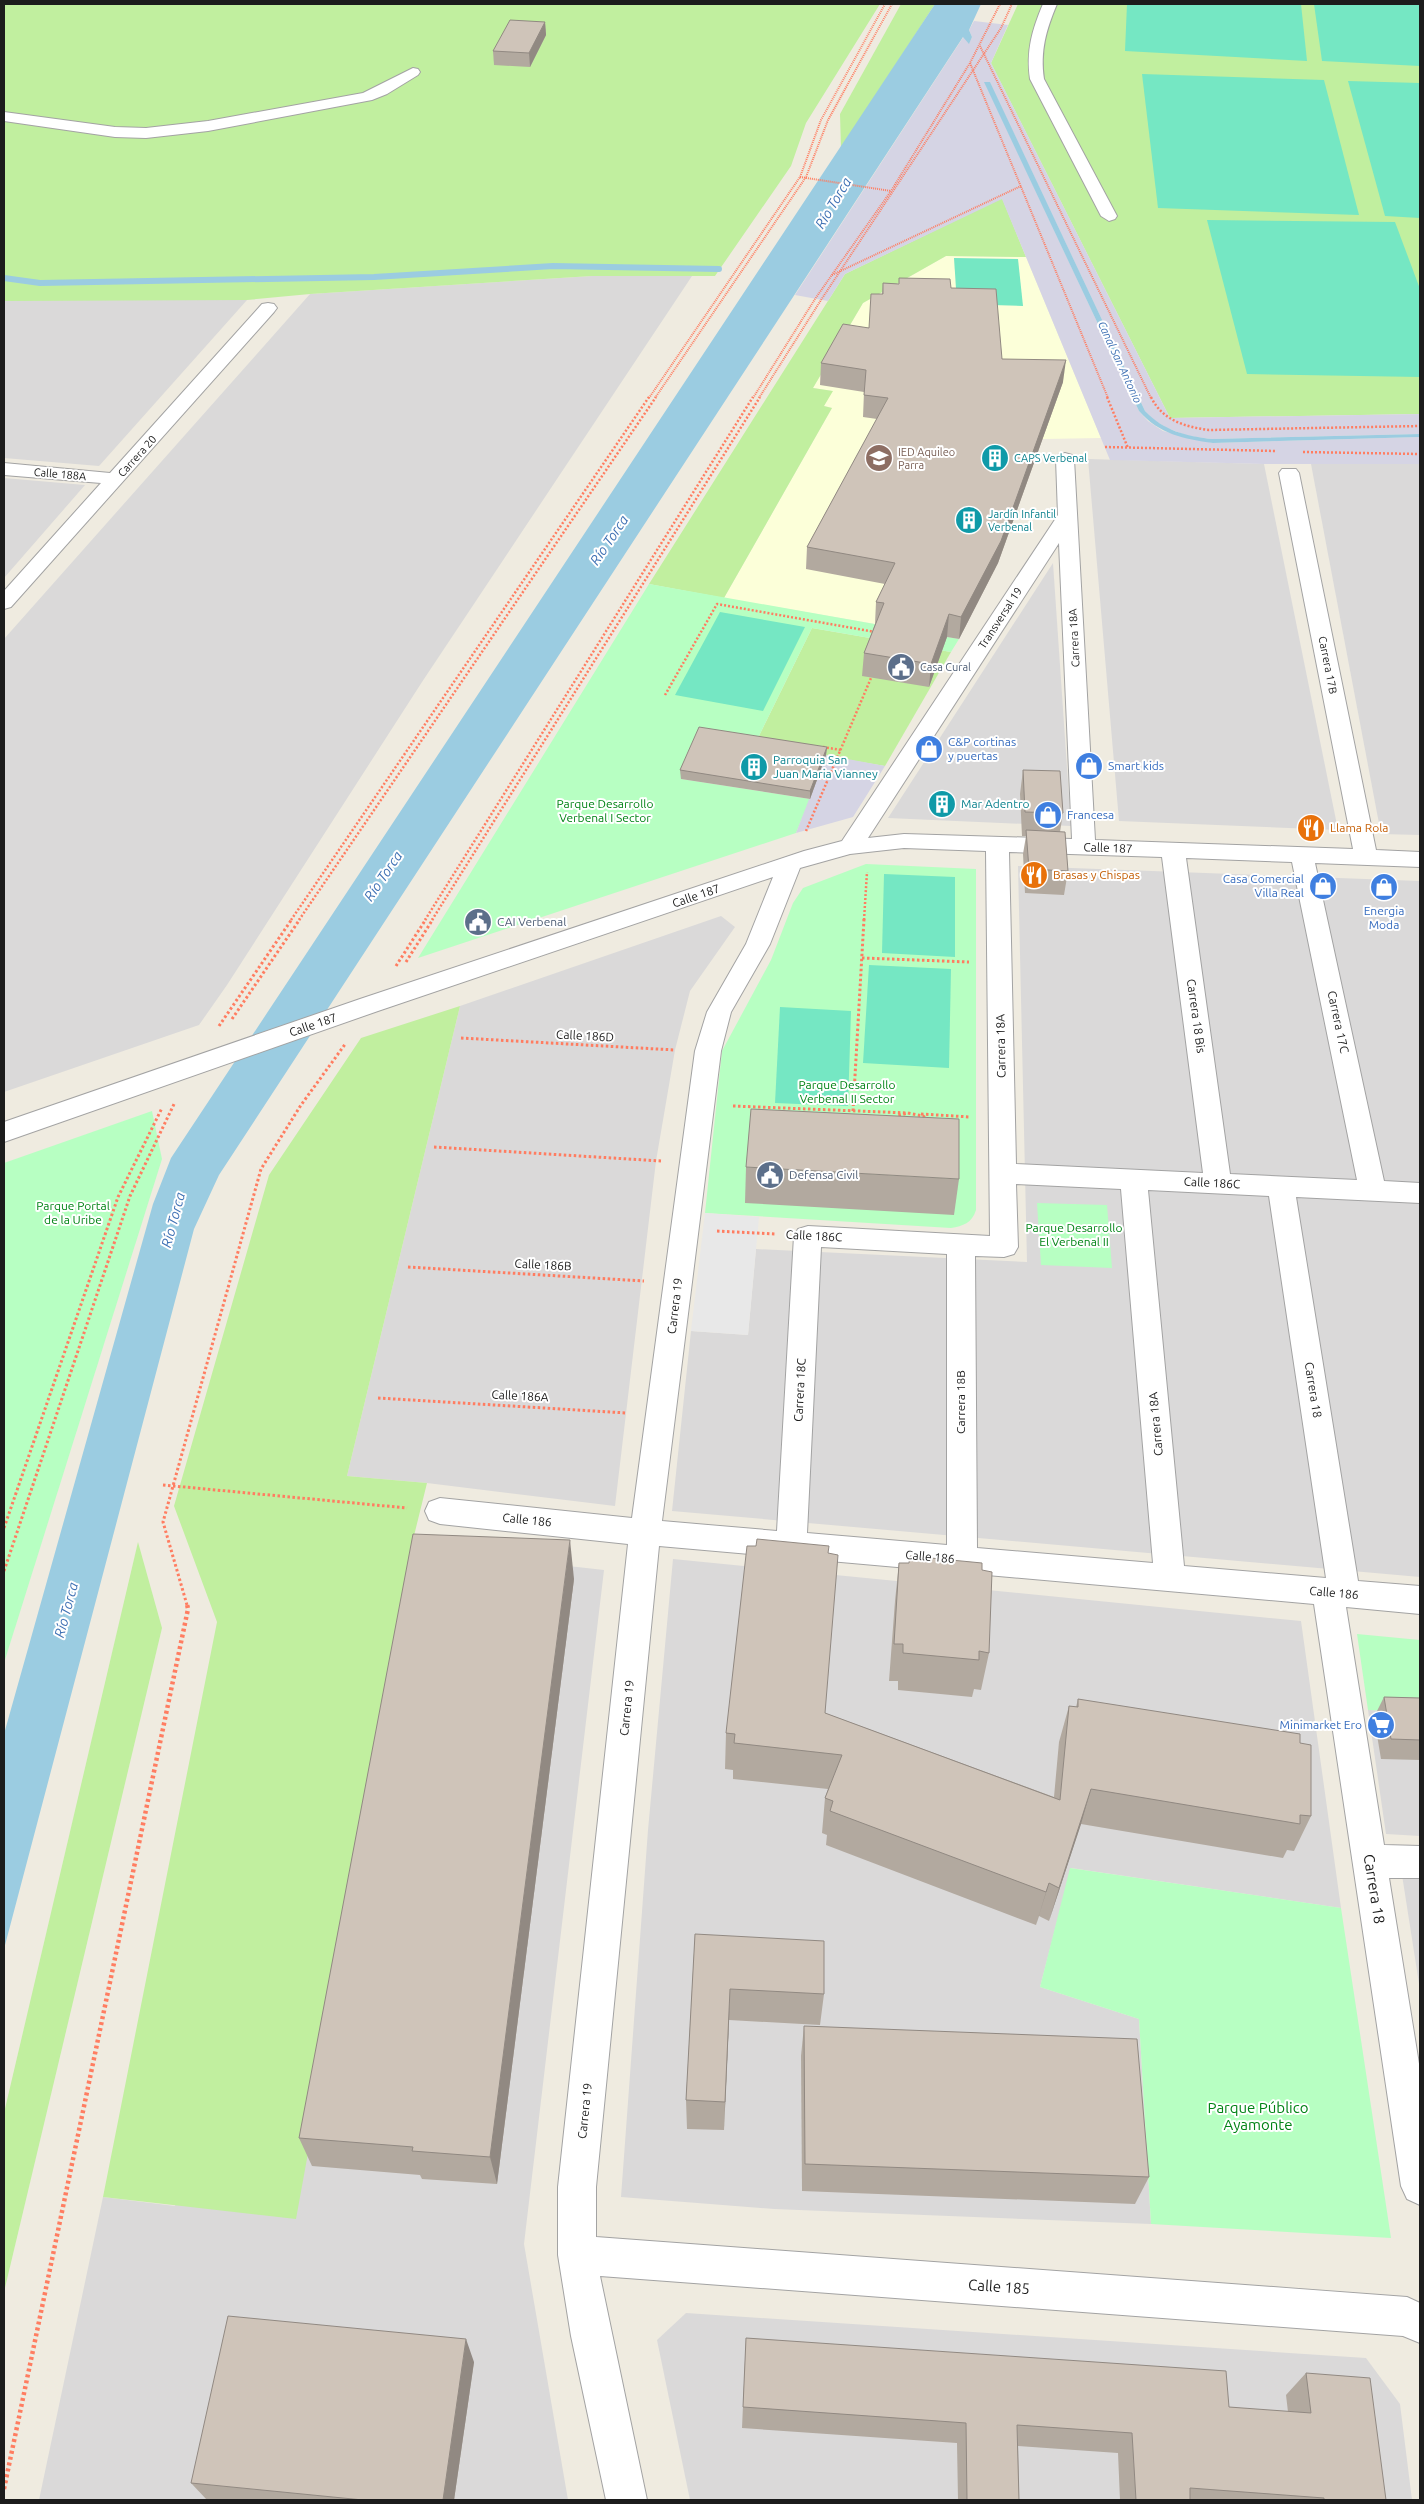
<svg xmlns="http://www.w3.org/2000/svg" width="1424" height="2504" font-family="Ubuntu,sans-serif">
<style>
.residential{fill:#dad9d9}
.education{fill:#fcffd9}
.grass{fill:#c1ef9f}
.park{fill:#b7ffc2}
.pitch{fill:#75e7c3}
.parking{fill:#e8e8e8}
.plaza{fill:#d5d4e4}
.water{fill:#9bcce1}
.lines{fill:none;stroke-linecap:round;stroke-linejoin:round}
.stream{stroke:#9bcce1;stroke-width:6}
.minor-casing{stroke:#a3a3a3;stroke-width:2}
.path-far3{stroke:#ff7d61;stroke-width:2;stroke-dasharray:1 1;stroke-linecap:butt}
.path-far2{stroke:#ff7d61;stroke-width:2.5;stroke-dasharray:2 2;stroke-linecap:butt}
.path-far1{stroke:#ff7d61;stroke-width:3;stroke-dasharray:2.5 2.5;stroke-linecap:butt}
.path{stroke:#ff7d61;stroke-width:4.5;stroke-dasharray:3 3;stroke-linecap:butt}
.minor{fill:#fff;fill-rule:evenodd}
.wall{fill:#b2a99f}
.shaded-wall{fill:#918982}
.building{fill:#cfc4b9;stroke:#918982}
.labels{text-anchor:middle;stroke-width:4;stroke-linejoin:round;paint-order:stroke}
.far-water-label{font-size:11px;font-style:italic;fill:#3f71b4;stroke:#fff}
.far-education-label{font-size:11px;fill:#785e54;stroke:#fff;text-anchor:start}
.far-street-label{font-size:11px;fill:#1c1c1c;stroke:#fff}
.far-culture-label{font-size:11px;fill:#0d838f;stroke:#fff;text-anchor:start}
.far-service-label{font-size:11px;fill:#4e5e75;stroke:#fff;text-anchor:start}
.shop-label{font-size:12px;fill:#366cbe;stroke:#fff;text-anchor:start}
.culture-label{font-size:12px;fill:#0d838f;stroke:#fff;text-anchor:start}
.park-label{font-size:12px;fill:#008315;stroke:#fff}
.food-label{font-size:12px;fill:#c56008;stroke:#fff;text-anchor:start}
.street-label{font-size:12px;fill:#1c1c1c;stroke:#fff}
.service-label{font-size:12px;fill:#4e5e75;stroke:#fff;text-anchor:start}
.water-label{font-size:14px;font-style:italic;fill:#3f71b4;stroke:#fff}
.near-street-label{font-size:15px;fill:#1c1c1c;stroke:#fff}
.near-park-label{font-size:15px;fill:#008315;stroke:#fff}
</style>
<rect width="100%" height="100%" fill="#efebe0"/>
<g class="residential">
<polygon points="592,276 692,276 422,682 227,985 199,1025 4,1092 4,639 310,294"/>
<polygon points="4,300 247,300 99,466 4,458"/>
<polygon points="1088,459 1264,464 1338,830 1119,821"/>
<polygon points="1311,464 1420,464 1420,835 1381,834"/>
<polygon points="4,478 85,485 4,578"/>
<polygon points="1053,563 1071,826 888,818"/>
<polygon points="1018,866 1420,881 1420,1577 672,1511 691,1331 748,1335 756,1249 1027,1262"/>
<polygon points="721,916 735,927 690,991 675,1050 656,1161 615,1506 427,1483 347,1476 460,1006"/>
<polygon points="315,1538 604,1570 524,2244 568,2500 39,2500 103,2197 175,2206"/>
<polygon points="673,1559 1301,1621 1341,1908 1071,1868 1040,1987 1139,2019 1151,2224 774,2209 621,2197 648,1830"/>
<polygon points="1368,1710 1420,1712 1420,1836 1386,1834"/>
<polygon points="1402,1875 1420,1876 1420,1990"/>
<polygon points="686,2313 1366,2358 1400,2404 1412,2500 690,2500 657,2340"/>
</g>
<polygon class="education" points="946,256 1026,257 1101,438 1043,439 968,428 875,624 724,598 832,408 824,406 832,391 813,388 863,303"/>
<g class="grass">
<polygon points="4,4 880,4 806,123 791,166 715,276 592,276 310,294 247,300 5,301"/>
<polygon points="901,4 935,4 841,149 840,114"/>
<polygon points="1018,4 1420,4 1420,414 1170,418 991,63"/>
<polygon points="1002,198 1026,257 946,256 863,303 813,388 833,391 824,406 832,408 724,598 649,584 845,274"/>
<polygon points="812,628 951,652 885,766 755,744"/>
<polygon points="460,1006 347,1476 427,1483 411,1548 418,1549 296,2219 103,2197 217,1622 174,1506 269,1175 361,1038"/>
<polygon points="138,1542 162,1628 4,2292 4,2113"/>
</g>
<g class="park">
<polygon points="649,584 959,639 951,652 812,628 755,744 681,779 810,799 796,833 418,958"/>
<path d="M866 864 976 869V1210C972 1223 963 1226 951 1228L705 1213 722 1051 771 960 793 903 803 888Z"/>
<polygon points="152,1111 162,1159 4,1663 4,1163"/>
<polygon points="1037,1203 1107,1205 1112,1268 1041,1265"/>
<polygon points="1357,1634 1420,1640 1420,1712 1368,1710"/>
<polygon points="1070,1868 1341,1908 1391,2238 1151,2224 1139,2019 1040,1987"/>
</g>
<g class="pitch">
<polygon points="1127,4 1301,4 1307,61 1125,51"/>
<polygon points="1314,4 1420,4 1420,66 1322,61"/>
<polygon points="1142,74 1324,80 1359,215 1158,208"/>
<polygon points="1348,81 1420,83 1420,218 1385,216"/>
<polygon points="1207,220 1395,222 1420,289 1420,377 1247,374"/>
<polygon points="954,258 1018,259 1023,306 957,304"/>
<polygon points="720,612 805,627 763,711 675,695"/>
<polygon points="884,874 955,877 955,957 882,953"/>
<polygon points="869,965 951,969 949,1068 863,1063"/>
<polygon points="780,1007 851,1011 848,1106 775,1103"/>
</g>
<polygon class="parking" points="705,1213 759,1217 748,1335 691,1331"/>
<g class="plaza">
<polygon points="974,21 1008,25 991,63 1170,418 1420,414 1420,434 1212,439 1188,436 1167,428 1154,420 1145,411 990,83 985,83 1139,411 1148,421 1163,431 1213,443 1420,437 1420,464 1264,464 1110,460 1002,199 845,274 828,301 795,295 964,36 969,43 972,37 969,30"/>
<polygon points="826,755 885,766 853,817 796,833"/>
</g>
<g class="water">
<polygon points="935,4 981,4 969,30 972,37 969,44 963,37 219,1175 194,1229 4,1949 4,1734 153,1204 171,1158"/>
<path d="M990 82 1145 411C1164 431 1186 436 1212 439L1420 434V437L1213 443C1184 439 1159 434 1139 411L984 82Z"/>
</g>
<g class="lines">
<polyline class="stream" points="4,278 40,283 374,277 553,266 719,269"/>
<g class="minor-casing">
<g id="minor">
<path d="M1043 4H1057C1046 30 1040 51 1044 79L1117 216 1115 219 1109 221 1101 216 1030 79C1026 51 1032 30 1043 4Z"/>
<polygon points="413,68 418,69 420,72 418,75 387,94 372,100 208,131 146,138 115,137 4,121 4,112 115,127 146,128 208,121 363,93"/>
<polygon points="268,303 274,304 277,308 274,312 11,607 4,609 4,591 101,483 4,475 4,463 110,473 262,304"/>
<path d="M1065 453 1072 455 1074 459 1095 840 1353 849 1279 473 1282 469H1296L1299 473 1376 850 1420 852V867L1315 863 1384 1181 1420 1183V1203L1296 1197 1358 1581 1420 1586V1614L1346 1607 1384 1845 1420 1846V1878H1389L1420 2070V2205L1407 2199 1401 2186 1314 1604 659 1546 596 2187V2237L1407 2297 1420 2303V2343L1403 2336 600 2276 647 2500H606L571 2336 558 2255V2187L628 1544 440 1524 429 1520 425 1511 429 1502 440 1498 632 1518 695 1051 707 1012 746 944 773 877 378 1011 4 1142V1122L360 999 804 851 842 841 1058 515 1056 459 1058 455ZM1059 543 1072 839 904 834 868 838ZM904 848 986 851 990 1236 808 1226 798 1229 794 1236 777 1531 662 1521 721 1051 731 1012 770 944 800 868 850 854ZM1009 852 1162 857 1203 1173 1016 1164ZM1186 858 1292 862 1357 1180 1230 1174ZM1016 1184 1121 1189 1153 1563 977 1548 975 1256 1004 1257 1014 1254 1018 1247ZM1148 1190 1269 1196 1326 1578 1184 1566ZM821 1247 947 1254V1545L807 1533Z"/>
</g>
</g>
<g class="path-far3">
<polyline points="980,46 1151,398"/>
<polyline points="970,63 1108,398"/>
<polyline points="800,177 891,191"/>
<polyline points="832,275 1021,186"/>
<polyline points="649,398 800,177 821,120 885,4"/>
<polyline points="655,398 806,177 828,120 892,4"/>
<polyline points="753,398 815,299 891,191 970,63 1000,4"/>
<polyline points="759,398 821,300 1001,28 1012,4"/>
</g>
<g class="path-far2">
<polyline points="1107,397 1128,448"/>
<path d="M1151 397C1162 420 1185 427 1209 430L1420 426"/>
<polyline points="1105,447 1276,451"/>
<polyline points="1303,452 1420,454"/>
<polyline points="665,695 717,604 875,632"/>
<polyline points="823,747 841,750"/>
<polyline points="818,778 828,779"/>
<polyline points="806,831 871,678"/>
<polyline points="291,920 649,397"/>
<polyline points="299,920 656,397"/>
<polyline points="425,920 753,397"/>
<polyline points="432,920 760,397"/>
<polyline points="864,920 867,872"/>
</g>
<g class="path-far1">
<polyline points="862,958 969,962"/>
<polyline points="406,962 433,919"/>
<polyline points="396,966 426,919"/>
<polyline points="232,1019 300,919"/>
<polyline points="219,1026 292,919"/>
<polyline points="461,1038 675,1050"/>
<polyline points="733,1106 908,1113"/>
<polyline points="853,1111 864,919"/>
<path d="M908 1113 923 1116 933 1124 935 1134C923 1153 903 1149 889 1134L890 1123 900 1115Z"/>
<polyline points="921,1114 970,1117"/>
<polyline points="434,1147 661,1161"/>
<polyline points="717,1231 775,1234"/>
<polyline points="408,1267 644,1281"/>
<polyline points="378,1398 627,1413"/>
<polyline points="163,1485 407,1508"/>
<polyline points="4,1528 118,1197 162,1108"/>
<polyline points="4,1571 130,1196 175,1102"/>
<polyline points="187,1605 163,1522 261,1169 301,1105 346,1043"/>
</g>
<polyline class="path" points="4,2489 188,1609 187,1604"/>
<use href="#minor" class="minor"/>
</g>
<g class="wall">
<polygon points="545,22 546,35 530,67 494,65 493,51"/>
<polygon points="883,283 951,288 1002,359 1063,382 998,563 959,639 947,637 929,687 862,676 864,653 875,624 876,602 885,584 806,569 807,547 877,419 863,417 864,392 820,385 821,363 869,328 882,294"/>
<polygon points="827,747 826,755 810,799 681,779 680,770"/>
<polygon points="1023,770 1063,813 1060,832 1068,871 1064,895 1025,893 1023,854 1026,836 1022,836 1020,794"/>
<polygon points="746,1167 959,1179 954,1215 745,1203"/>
<polygon points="899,1563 982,1570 989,1653 981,1690 974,1689 972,1697 898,1690 898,1681 889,1681 895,1601"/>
<polygon points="574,1579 497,2184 422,2179 420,2175 312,2166 299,2138"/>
<polygon points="1384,1697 1420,1698 1420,1760 1381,1759 1374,1717"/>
<polygon points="1078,1699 1300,1743 1311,1816 1294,1851 1287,1850 1283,1858 1081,1824 1049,1921 1039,1916 1036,1925 826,1845 827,1835 822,1833 825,1798 828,1789 733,1779 733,1770 725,1769 726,1733 825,1713 1054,1797 1059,1742 1069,1706 1076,1707"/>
<polygon points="695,1934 824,1994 820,2025 729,2020 724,2130 687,2129 686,2100"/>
<polygon points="804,2026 1149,2177 1135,2204 802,2191 801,2056"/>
<polygon points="746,2338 1229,2407 1288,2412 1286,2395 1306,2373 1386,2500 1120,2500 1118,2453 1018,2446 1019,2500 958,2500 957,2443 742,2428"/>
<polygon points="474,2362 454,2500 207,2500 191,2483"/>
</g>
<g class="shaded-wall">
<polygon points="545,22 546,35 530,67 529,53"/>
<polygon points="1066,360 1063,382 998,563 959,639 961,617"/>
<polygon points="949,614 947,637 929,687 931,664"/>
<polygon points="827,747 826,755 810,799 810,791"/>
<polygon points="570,1540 574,1579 497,2184 490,2157"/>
<polygon points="1091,1789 1081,1824 1049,1921 1059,1888"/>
<polygon points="1049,1883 1036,1925 1046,1892"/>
<polygon points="730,1989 729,2020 724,2130 725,2102"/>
<polygon points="466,2339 474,2362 454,2500 443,2500"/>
</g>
<g class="building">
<polygon points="510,20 545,22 529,53 493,51"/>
<polygon points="899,278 950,279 951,288 996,289 1002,359 1066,360 1001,541 961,617 949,614 931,664 864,653 884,603 876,602 895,563 807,547 888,398 864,395 866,370 821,363 843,324 869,328 871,294 883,294 883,283 899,284"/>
<polygon points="699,727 827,747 810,791 680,770"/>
<polygon points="1023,770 1060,771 1063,813 1025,812"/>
<polygon points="1026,830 1065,832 1068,871 1029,869"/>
<polygon points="751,1109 959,1119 959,1179 746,1167"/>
<polygon points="413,1534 570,1540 490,2157 412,2151 413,2147 299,2138"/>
<polygon points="757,1539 829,1546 828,1553 838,1555 825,1713 1060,1800 1069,1706 1078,1707 1078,1699 1300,1734 1300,1743 1311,1745 1311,1816 1300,1815 1300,1824 1091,1789 1059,1888 1049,1883 1046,1892 830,1811 833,1801 825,1798 842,1755 734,1743 735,1734 726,1733 747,1546 756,1546"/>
<polygon points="910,1556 982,1563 982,1570 992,1572 989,1653 979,1651 979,1660 903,1653 903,1644 894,1644 899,1563 909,1563"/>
<polygon points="1384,1697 1420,1698 1420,1740 1391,1739"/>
<polygon points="695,1934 824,1941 824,1994 730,1989 725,2102 686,2100"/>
<polygon points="804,2026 1137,2039 1149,2177 805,2164"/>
<polygon points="228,2316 466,2339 443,2500 363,2500 191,2483"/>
<polygon points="746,2338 1226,2371 1229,2407 1311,2413 1306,2373 1370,2378 1386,2500 1324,2500 1324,2498 1190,2488 1190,2500 1136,2500 1132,2433 1017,2425 1019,2500 967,2500 966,2423 743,2407"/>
</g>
<defs>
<g id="school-disc" transform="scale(1.4375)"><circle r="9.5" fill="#8d6e63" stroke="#fff"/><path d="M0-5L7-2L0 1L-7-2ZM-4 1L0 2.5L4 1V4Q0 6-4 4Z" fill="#fff"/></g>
<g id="building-disc" transform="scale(1.4375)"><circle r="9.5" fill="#0f9aa8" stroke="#fff"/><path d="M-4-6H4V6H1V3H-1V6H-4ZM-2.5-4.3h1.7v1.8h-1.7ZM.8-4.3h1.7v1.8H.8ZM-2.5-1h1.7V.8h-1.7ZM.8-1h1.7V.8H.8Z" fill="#fff"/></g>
<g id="civic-disc" transform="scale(1.4375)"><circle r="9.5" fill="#5c6f8a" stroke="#fff"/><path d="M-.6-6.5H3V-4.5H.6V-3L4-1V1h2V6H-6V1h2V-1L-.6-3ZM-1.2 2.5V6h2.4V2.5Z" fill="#fff"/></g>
<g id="shop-disc" transform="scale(1.4375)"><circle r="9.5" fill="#3f7fe0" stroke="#fff"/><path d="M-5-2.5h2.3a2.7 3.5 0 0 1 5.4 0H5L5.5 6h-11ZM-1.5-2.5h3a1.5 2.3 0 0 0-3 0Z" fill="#fff"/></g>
<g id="restaurant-disc" transform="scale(1.4375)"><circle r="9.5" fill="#e8710a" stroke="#fff"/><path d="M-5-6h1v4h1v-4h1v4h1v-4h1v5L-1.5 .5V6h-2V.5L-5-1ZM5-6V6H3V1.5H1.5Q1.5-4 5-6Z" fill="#fff"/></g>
<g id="supermarket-disc" transform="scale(1.4375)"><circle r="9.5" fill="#3f7fe0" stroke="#fff"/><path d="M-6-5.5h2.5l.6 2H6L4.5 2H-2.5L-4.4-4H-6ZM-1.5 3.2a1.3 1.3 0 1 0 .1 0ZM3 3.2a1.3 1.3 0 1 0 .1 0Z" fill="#fff"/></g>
</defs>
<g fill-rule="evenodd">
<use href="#school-disc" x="879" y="458"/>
<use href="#building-disc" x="995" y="458"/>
<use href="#building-disc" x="969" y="520"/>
<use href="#civic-disc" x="901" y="667"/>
<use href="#shop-disc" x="929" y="749"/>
<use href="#shop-disc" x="1089" y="766"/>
<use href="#building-disc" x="754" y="767"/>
<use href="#building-disc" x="942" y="804"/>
<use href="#shop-disc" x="1048" y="815"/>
<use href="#restaurant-disc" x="1311" y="828"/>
<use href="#restaurant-disc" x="1034" y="875"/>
<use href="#shop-disc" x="1323" y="886"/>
<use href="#shop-disc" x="1384" y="887"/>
<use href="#civic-disc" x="478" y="922"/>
<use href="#civic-disc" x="770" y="1175"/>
<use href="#supermarket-disc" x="1381" y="1725"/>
</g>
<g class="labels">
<g class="far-water-label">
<text transform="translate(1120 362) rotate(65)" y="4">Canal San Antonio</text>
</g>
<g class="far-education-label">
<text x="898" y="456">IED Aquileo<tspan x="898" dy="13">Parra</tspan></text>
</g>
<g class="far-street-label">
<text transform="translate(137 456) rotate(-48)" y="4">Carrera 20</text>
<text transform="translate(60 474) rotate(5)" y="4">Calle 188A</text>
<text transform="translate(1000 618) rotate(-57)" y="4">Transversal 19</text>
<text transform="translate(1074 638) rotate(-93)" y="4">Carrera 18A</text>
<text transform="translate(1328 665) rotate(79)" y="4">Carrera 17B</text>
</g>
<g class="far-culture-label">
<text x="1014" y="462">CAPS Verbenal</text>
<text x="988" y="518">Jardín Infantil<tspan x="988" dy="13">Verbenal</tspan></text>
</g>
<g class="far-service-label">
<text x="920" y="671">Casa Cural</text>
</g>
<g class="shop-label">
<text x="948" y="746">C&amp;P cortinas<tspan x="948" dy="14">y puertas</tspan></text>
<text x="1108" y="770">Smart kids</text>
<text x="1067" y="819">Francesa</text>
<text x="1304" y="883" text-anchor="end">Casa Comercial<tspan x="1304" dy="14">Villa Real</tspan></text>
<text x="1384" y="915" text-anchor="middle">Energia<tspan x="1384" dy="14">Moda</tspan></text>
<text x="1362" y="1729" text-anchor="end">Minimarket Ero</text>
</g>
<g class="culture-label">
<text x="773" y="764">Parroquia San<tspan x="773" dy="14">Juan Maria Vianney</tspan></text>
<text x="961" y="808">Mar Adentro</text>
</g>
<g class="park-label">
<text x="605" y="808">Parque Desarrollo<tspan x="605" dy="14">Verbenal I Sector</tspan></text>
<text x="847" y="1089">Parque Desarrollo<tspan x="847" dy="14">Verbenal II Sector</tspan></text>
<text x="73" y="1210">Parque Portal<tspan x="73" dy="14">de la Uribe</tspan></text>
<text x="1074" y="1232">Parque Desarrollo<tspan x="1074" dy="14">El Verbenal II</tspan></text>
</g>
<g class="food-label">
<text x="1330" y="832">Llama Rola</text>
<text x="1053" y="879">Brasas y Chispas</text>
</g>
<g class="street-label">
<text transform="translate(1108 848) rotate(2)" y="4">Calle 187</text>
<text transform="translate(696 896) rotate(-19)" y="4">Calle 187</text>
<text transform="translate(1196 1016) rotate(82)" y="4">Carrera 18 Bis</text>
<text transform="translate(1338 1022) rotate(78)" y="4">Carrera 17C</text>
<text transform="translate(313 1025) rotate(-19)" y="4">Calle 187</text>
<text transform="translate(585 1036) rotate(3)" y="4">Calle 186D</text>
<text transform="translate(1001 1046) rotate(-91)" y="4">Carrera 18A</text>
<text transform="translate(1212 1183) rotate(3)" y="4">Calle 186C</text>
<text transform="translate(814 1236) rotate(3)" y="4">Calle 186C</text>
<text transform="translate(543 1265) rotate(3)" y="4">Calle 186B</text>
<text transform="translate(675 1306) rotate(-83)" y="4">Carrera 19</text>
<text transform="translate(800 1390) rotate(-87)" y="4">Carrera 18C</text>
<text transform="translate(1313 1390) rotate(81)" y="4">Carrera 18</text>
<text transform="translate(520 1396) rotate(3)" y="4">Calle 186A</text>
<text transform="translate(961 1402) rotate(-90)" y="4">Carrera 18B</text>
<text transform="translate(1156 1424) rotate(-95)" y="4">Carrera 18A</text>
<text transform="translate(527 1520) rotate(6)" y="4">Calle 186</text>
<text transform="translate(930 1557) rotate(5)" y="4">Calle 186</text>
<text transform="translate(1334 1593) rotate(5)" y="4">Calle 186</text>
<text transform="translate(627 1708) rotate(-84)" y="4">Carrera 19</text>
<text transform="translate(585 2111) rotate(-84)" y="4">Carrera 19</text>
</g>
<g class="service-label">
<text x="497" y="926">CAI Verbenal</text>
<text x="789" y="1179">Defensa Civil</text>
</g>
<g class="water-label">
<text transform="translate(833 203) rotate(-59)" y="5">Río Torca</text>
<text transform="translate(609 540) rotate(-56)" y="5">Río Torca</text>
<text transform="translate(383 876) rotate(-56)" y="5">Río Torca</text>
<text transform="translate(173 1220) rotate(-75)" y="5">Río Torca</text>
<text transform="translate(66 1610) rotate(-75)" y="5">Río Torca</text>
</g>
<g class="near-street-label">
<text transform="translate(1374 1889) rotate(81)" y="5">Carrera 18</text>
<text transform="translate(999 2287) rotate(4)" y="5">Calle 185</text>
</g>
<g class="near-park-label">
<text x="1258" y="2113">Parque Público<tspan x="1258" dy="17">Ayamonte</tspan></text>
</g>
</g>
<rect width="1424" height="2504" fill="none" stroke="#1c1c1c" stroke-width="10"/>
</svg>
